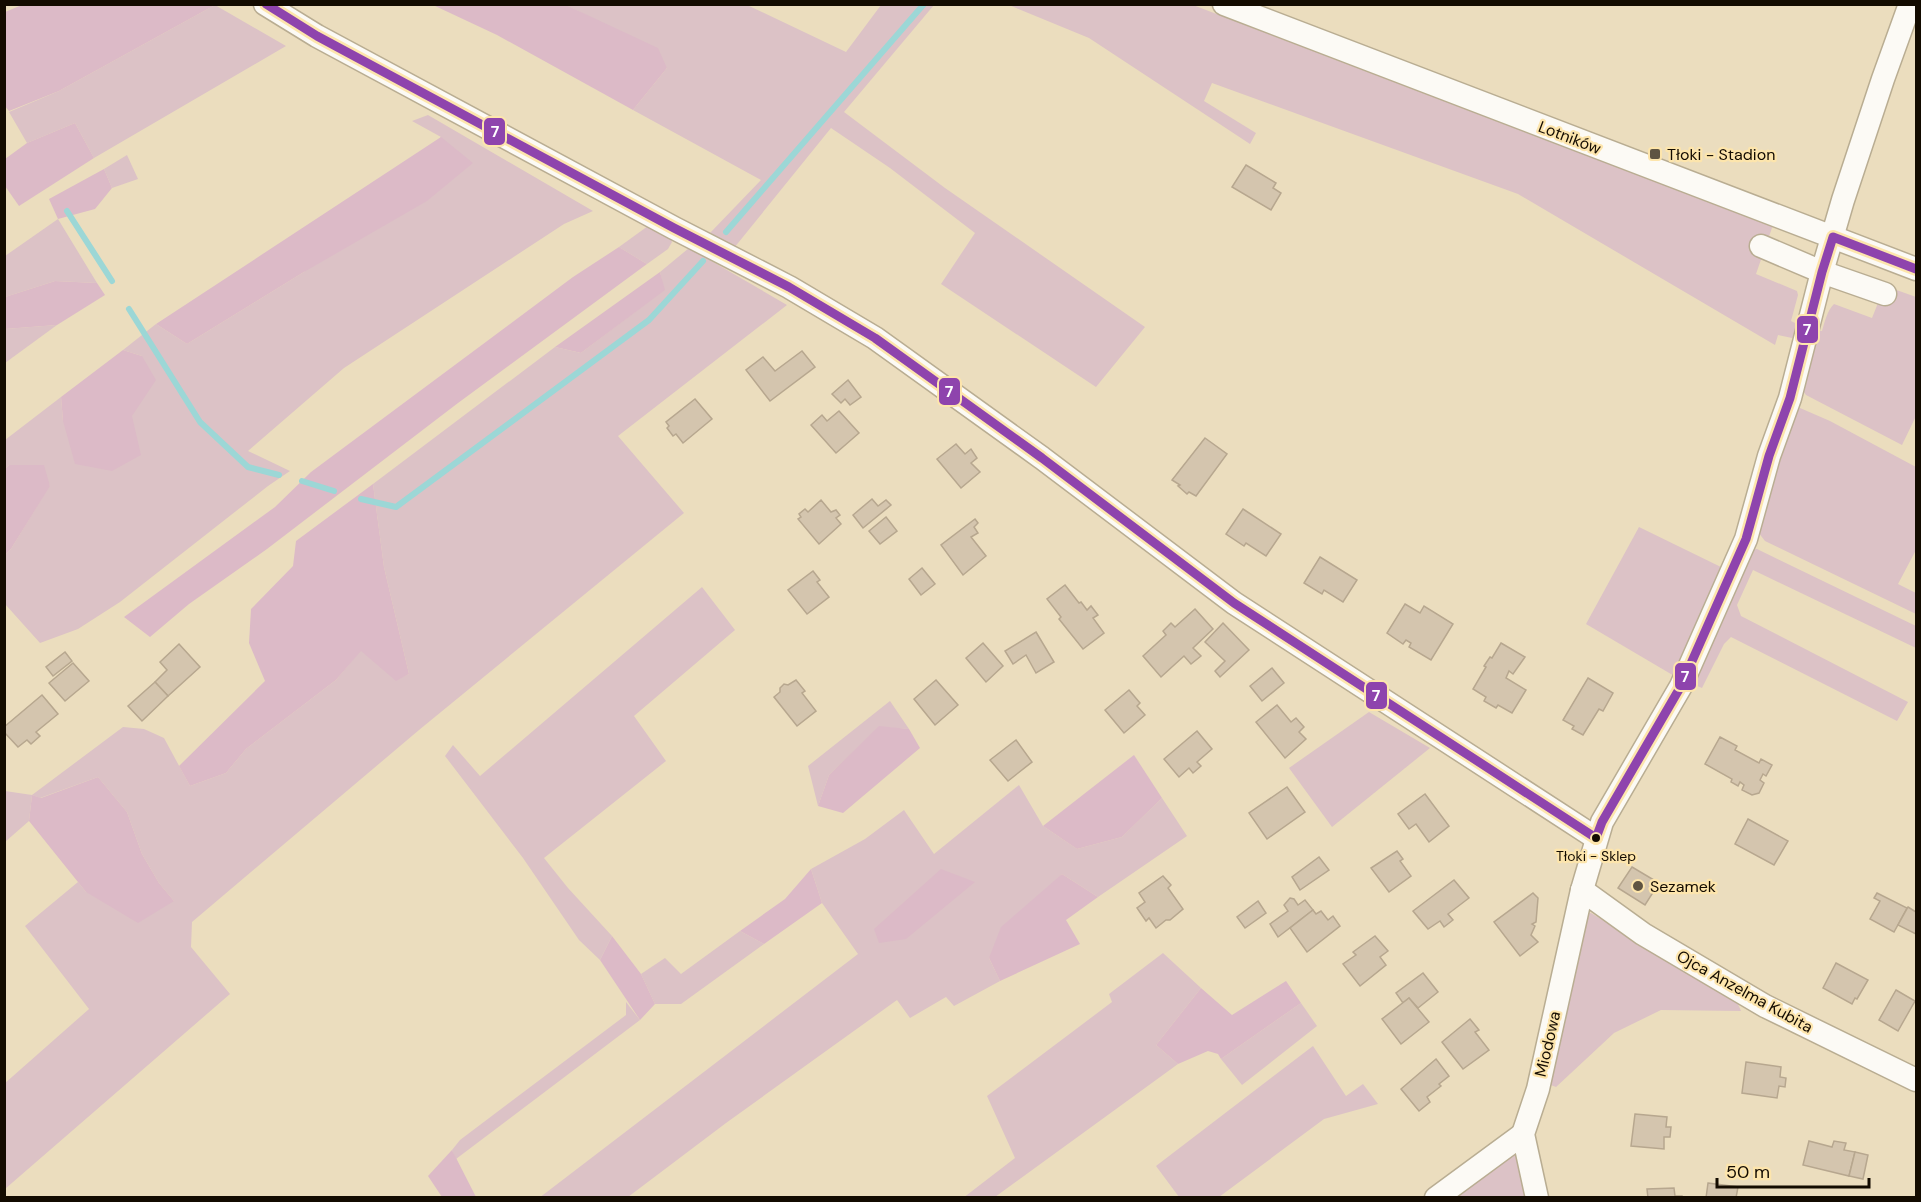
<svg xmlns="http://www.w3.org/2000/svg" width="1921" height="1202" font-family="'DM Sans',sans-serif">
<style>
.green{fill:#dcc2c6}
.forest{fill:#dcbac7}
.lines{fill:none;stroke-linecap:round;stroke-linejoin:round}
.stream{stroke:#9cd7d6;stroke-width:6}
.building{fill:#d4c5ae;stroke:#b7a78f;stroke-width:1.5}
.minor-casing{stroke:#b9ad92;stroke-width:25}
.minor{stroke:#fcfaf5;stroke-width:22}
.bus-1-casing{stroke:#fde5ac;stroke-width:14}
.bus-1{stroke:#8e44ad;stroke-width:9}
.poi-dot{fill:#5f5442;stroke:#fde5ac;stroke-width:2}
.bus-dot{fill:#130b00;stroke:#fde5ac;stroke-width:2}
.labels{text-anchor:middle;stroke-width:4.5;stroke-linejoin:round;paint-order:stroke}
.bus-label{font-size:14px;fill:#130b00;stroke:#fde5ac}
.street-label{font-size:16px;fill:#130b00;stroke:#fde5ac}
.poi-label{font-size:16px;fill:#130b00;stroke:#fde5ac;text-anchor:start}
.line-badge{stroke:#fde5ac;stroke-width:2}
.badge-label{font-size:16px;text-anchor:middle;font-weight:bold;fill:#fff}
</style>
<rect width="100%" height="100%" fill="#ebddbe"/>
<g class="green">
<polygon points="215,5 286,46 94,158 75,123 27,143 9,112 59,91"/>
<polygon points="566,5 747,5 846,52 881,5 934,5 844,112 945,188 1145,327 1096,387 941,284 975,233 890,168 831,128 734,248 710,233 761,180 633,110 667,68 594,19"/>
<polygon points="1009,5 1193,5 1504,124 1773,225 1756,274 1797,291 1798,295 1791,321 1795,323 1795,334 1792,338 1778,335 1775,345 1518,194 1212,83 1204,101 1256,133 1250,144 1089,38"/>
<polygon points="428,115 593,211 564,224 344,368 248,451 290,471 268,486 120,602 78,629 40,643 5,604 5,555 11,549 50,485 9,465 5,469 5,440 61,397 63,421 132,416 142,356 123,350 156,324 187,344 304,272 441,137 412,121"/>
<polygon points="127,155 138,179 112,188 104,169"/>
<polygon points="58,219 97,283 55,281 5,297 5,256"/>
<polygon points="648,226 670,237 672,242 668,249 647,264 619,247"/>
<polygon points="689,248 787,305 618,436 684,513 419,730 192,922 191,947 230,994 5,1189 4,1084 89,1009 25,926 78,882 86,892 174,901 159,883 142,854 127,812 98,777 40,798 32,795 29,821 5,842 5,791 32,795 123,727 144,729 164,738 190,786 226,773 246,749 336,680 361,650 396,680 409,674 384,567 373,484 555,347 581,353 664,290 660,272"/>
<path d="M1891 288 1916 297V416L1902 445 1806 395 1800 387 1817 330 1822 331C1825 321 1827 311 1834 304L1872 318 1878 303 1884 305Z"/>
<polygon points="57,325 5,363 5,329"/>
<polygon points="1800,408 1830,421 1916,467 1916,550 1898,584 1916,593 1916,614 1765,541 1758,532 1792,414 1795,410"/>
<polygon points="1639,527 1723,568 1676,677 1586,624"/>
<polygon points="1757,549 1916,626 1916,648 1753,570 1737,605 1741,616 1908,702 1897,721 1731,637 1724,644 1702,688 1695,685 1751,550"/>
<polygon points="702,587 735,630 634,716 666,761 544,858 568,888 612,936 600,960 579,940 523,858 445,756 453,745 480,776"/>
<polygon points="890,701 909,729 879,727 829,775 818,806 808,766"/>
<polygon points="1369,712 1430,748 1332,827 1289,768"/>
<polygon points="1019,785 1043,826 1077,849 1122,837 1162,798 1187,836 1098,897 1062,874 989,958 1000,981 954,1006 946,997 910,1018 897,1000 726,1123 628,1197 539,1198 858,954 822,903 811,869 865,839 904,810 934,854"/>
<polygon points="1591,913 1737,1002 1741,1011 1661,1010 1614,1033 1556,1087 1548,1084 1583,914"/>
<polygon points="740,931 764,944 681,1004 655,1004 641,974 665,958 681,974"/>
<polygon points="1163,953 1201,988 1156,1045 1178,1064 995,1197 963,1198 1015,1158 987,1096 1112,1002 1109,994"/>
<polygon points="626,1002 640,1020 456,1159 452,1150 460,1140 626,1015"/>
<polygon points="1301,1003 1317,1026 1242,1085 1221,1059"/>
<polygon points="1313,1046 1346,1096 1363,1084 1378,1104 1324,1119 1219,1197 1179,1197 1156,1166"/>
<polygon points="1514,1152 1519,1155 1532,1198 1452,1198"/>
</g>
<g class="forest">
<polygon points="22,5 214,4 215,5 59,91 9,111 4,105 5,12"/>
<polygon points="433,5 566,5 658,48 667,68 633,110 497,35"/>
<polygon points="75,123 94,158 19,206 5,186 5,159 27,143"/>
<polygon points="441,137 473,163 427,201 304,272 187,344 156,324"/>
<polygon points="104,169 112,188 95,209 58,219 49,199"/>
<polygon points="619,247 647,264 458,403 267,549 189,604 150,637 124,617 275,507 311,472 573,277"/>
<polygon points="660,272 665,290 581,353 555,347"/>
<polygon points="55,281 97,283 105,295 57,325 5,329 5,297"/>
<polygon points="123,350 142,356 156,380 132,416 141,455 112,471 75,464 63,421 61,397"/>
<polygon points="9,465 44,465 50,486 11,549 5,555 5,469"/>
<polygon points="373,484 384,567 409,674 396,681 361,651 336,680 246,749 226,773 190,786 179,766 265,681 249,643 251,609 293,566 296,541"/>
<polygon points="879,726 909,729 920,748 843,813 818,806 829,775"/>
<polygon points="1134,755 1162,798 1122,837 1077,849 1043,826"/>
<polygon points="98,777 127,812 142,854 159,883 174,901 138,923 86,892 29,821 32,795 41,798"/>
<polygon points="811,869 822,903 764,944 740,931 785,899"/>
<polygon points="941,869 975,882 906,939 879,943 874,929"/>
<polygon points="1062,874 1098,897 1066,920 1080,944 1000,981 989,958 1001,927"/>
<polygon points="612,936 641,974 655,1004 640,1020 600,960"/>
<polygon points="1286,981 1301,1003 1221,1059 1218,1054 1208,1051 1178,1064 1156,1045 1201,988 1232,1015"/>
<polygon points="452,1150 476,1197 442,1197 428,1176"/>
</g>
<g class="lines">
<g class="stream">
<polyline points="67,211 112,281"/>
<polyline points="726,232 924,4"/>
<polyline points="129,309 200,422 248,467 279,475"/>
<polyline points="302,481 334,491"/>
<polyline points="361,499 396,507 649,320 703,261"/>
</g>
</g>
<g class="building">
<polygon points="1246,165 1276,183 1273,188 1281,193 1271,210 1232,187"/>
<polygon points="802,351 815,367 770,401 746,370 763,357 775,371"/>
<polygon points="848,380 861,397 850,405 845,399 841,403 832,394"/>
<polygon points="695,399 712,419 683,443 676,434 673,436 667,428 669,426 666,422"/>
<polygon points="839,411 859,433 836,453 811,425 822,415 827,421"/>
<polygon points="1205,438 1227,454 1196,496 1189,492 1187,494 1178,486 1180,485 1172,480"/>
<polygon points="956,444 965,454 971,449 977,458 971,463 980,472 961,488 937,459"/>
<polygon points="872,499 878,506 886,500 891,505 863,528 853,515"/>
<polygon points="821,500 831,512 836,510 840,515 836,518 841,524 819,544 798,519 801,517 799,514 805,509 808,512"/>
<polygon points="1243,509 1281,534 1266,556 1246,543 1244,546 1226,534"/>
<polygon points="886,517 897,531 880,544 869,531"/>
<polygon points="975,519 978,523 974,527 978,533 971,537 986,556 963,575 941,545"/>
<polygon points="1320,557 1357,580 1343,602 1324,590 1322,594 1304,583"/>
<polygon points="922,568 935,584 921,595 909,579"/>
<polygon points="813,571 820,580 817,582 829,597 807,614 788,590"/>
<polygon points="1065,585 1079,603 1081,602 1087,610 1091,606 1098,615 1093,618 1104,633 1083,649 1059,619 1061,617 1047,599"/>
<polygon points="1405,604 1420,613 1424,606 1453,624 1431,660 1409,647 1411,643 1406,640 1403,644 1387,633"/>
<polygon points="1195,609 1213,629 1193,648 1201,656 1191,664 1184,656 1161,677 1143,656 1166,635 1163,631 1171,623 1175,627"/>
<polygon points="1223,623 1249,650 1220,677 1215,671 1225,661 1205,642"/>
<polygon points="1036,632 1054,662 1036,673 1026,655 1013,664 1005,651"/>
<polygon points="983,643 1003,666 986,682 966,658"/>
<polygon points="1501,643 1525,657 1513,674 1509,671 1506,678 1526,690 1512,713 1498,705 1496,708 1484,701 1486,697 1473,689 1486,667 1484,666 1490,657 1492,658"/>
<polygon points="179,644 200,667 168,696 155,682 167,670 160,662"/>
<polygon points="65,652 72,661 53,676 46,667"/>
<polygon points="73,663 89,681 65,701 49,683"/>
<polygon points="1272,668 1284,683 1262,701 1250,686"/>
<polygon points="1588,678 1613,693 1603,711 1599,709 1583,735 1572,729 1574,726 1563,720"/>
<polygon points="796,680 805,691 802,693 816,711 797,726 774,697 780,692 780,688 784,684 788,685"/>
<polygon points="936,680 958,705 935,725 914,699"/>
<polygon points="155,682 168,696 142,721 128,706"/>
<polygon points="1129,690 1140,703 1137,706 1145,715 1124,733 1105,710"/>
<polygon points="42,695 58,714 36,732 40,736 31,744 27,740 18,747 4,732 4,727"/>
<polygon points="1277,705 1291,722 1296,718 1304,727 1299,732 1306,739 1285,758 1256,722"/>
<polygon points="1197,731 1212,749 1197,762 1201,766 1193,773 1189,768 1179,777 1164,759"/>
<polygon points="1720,737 1737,746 1735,750 1759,763 1761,759 1772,765 1766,776 1763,774 1760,780 1764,783 1759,793 1752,795 1742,790 1744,785 1740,782 1738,786 1731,782 1732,779 1705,764"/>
<polygon points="1016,740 1032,762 1008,781 990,760"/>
<polygon points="1287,787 1305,812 1267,839 1249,813"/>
<polygon points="1425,794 1449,826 1429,842 1416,824 1409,829 1398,814"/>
<polygon points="1748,819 1788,841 1774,865 1735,844"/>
<polygon points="1397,851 1403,859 1400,861 1411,876 1389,892 1371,868"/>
<polygon points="1319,857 1329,870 1300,890 1292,877"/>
<polygon points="1632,867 1659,883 1645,905 1618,888"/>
<polygon points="1163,876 1171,885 1168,888 1183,909 1170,920 1166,920 1156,928 1149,918 1146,921 1137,908 1145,902 1139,893"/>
<polygon points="1454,880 1469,898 1448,914 1453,920 1444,927 1440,921 1428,929 1413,911"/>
<polygon points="1533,893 1538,898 1536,922 1532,924 1535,926 1531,935 1538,942 1520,956 1494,922"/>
<polygon points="1877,893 1907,908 1894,932 1870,919 1880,901 1874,898"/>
<polygon points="1290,898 1294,899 1298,905 1305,900 1313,910 1278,937 1270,924 1288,911 1284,905"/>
<polygon points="1258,901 1266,913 1245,928 1237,917"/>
<polygon points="1908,907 1916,912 1916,934 1898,925"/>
<polygon points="1313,910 1316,914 1321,911 1328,920 1333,916 1340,926 1307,952 1290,928"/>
<polygon points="1375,936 1388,951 1380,957 1386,965 1360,986 1343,964 1356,955 1353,952"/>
<polygon points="1836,963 1868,980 1857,999 1855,998 1852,1004 1823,988"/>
<polygon points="1423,973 1438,992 1418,1008 1409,998 1403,1003 1396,993"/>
<polygon points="1896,990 1915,1001 1898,1031 1879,1020"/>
<polygon points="1409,998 1429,1022 1401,1044 1382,1019"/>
<polygon points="1470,1019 1479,1030 1475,1032 1489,1050 1463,1069 1442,1042"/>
<polygon points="1436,1059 1449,1076 1439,1084 1441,1086 1427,1097 1430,1102 1419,1111 1401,1089"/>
<polygon points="1746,1062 1781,1067 1780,1077 1786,1078 1785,1087 1779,1086 1777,1098 1742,1093"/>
<polygon points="1635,1114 1667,1117 1666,1127 1671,1127 1670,1137 1664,1137 1664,1149 1631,1146"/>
<polygon points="1809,1141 1832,1147 1834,1141 1846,1143 1844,1150 1855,1152 1849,1176 1803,1165"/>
<polygon points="1855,1152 1868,1155 1863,1179 1849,1176"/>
<polygon points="1708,1183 1738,1187 1736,1198 1706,1198"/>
<polygon points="1674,1188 1675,1196 1682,1196 1682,1198 1648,1198 1647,1189"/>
</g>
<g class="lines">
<g class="minor-casing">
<g id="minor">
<polyline points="265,4 317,36 674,228 789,287 875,338 1042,458 1234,603 1596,838"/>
<polyline points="1224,4 1916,269"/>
<polyline points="1761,246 1822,272 1885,294"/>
<polyline points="1582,890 1643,934 1765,1006 1916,1080"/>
<polyline points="1436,1198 1523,1134"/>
<polyline points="1537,1198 1523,1134 1538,1089 1582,890 1602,822 1681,686 1746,539 1769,456 1790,398 1822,272 1843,200 1883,79 1910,4"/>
</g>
</g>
<use href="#minor" class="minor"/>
<g class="bus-1-casing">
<g id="bus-1">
<polyline points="266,4 317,36 674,228 789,287 875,338 1042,458 1234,603 1596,838"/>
<polyline points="1596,838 1602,822 1681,686 1746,539 1769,456 1790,398 1822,272 1833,237 1916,269"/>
</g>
</g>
<use href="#bus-1" class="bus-1"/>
</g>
<g class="poi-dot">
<rect x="1649" y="148" width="12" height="12" rx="3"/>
<circle cx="1638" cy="886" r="6"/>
</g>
<circle class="bus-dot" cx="1596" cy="838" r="5"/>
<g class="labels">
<g class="bus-label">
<text x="1596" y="861">Tłoki - Sklep</text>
</g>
<g class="street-label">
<text transform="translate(1570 137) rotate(21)" y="6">Lotników</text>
<text transform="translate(1745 991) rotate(29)" y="6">Ojca Anzelma Kubita</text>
<text transform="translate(1547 1044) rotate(-77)" y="6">Miodowa</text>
</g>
<g class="poi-label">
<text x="1667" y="160">Tłoki - Stadion</text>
<text x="1650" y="892">Sezamek</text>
</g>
</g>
<g class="line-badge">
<rect x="483" y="117" width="23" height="29" rx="6" fill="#8e44ad"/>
<rect x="1796" y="315" width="23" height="29" rx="6" fill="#8e44ad"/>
<rect x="938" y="377" width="23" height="29" rx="6" fill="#8e44ad"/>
<rect x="1674" y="662" width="23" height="29" rx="6" fill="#8e44ad"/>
<rect x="1365" y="681" width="23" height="29" rx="6" fill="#8e44ad"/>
</g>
<g class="badge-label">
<text x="495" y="137">7</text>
<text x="1807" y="335">7</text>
<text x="949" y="397">7</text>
<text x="1685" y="682">7</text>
<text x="1376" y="701">7</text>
</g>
<rect width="1921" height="1202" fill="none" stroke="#130b00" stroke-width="12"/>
<path d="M1717 1178v9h152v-9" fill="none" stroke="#130b00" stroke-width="3"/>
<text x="1726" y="1178" font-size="18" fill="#130b00" stroke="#fde5ac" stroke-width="4.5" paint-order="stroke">50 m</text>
</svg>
